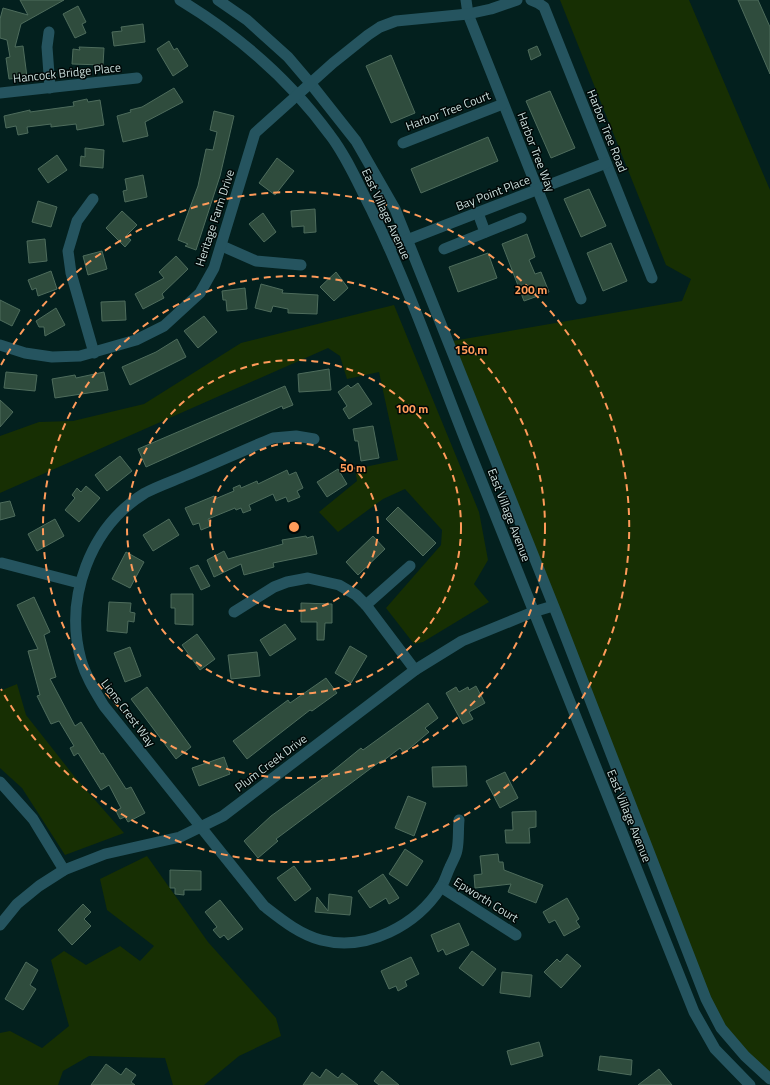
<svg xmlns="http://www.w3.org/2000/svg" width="770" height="1085" font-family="'Titillium Web',sans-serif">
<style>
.green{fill:#172f03}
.building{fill:#2f4c3d;stroke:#4e6c5c}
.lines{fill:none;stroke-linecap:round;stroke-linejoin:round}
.minor{stroke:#25545f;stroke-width:11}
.ring{fill:none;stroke:#ff9b5a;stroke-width:2;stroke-dasharray:7 5}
.labels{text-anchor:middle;stroke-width:3;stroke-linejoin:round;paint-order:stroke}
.street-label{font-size:12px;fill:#cadedc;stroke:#000807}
.centre{fill:#ff9b5a;stroke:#000807;stroke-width:2}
.ring-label{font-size:12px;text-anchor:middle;font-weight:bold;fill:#ff9b5a;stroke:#000807;stroke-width:3;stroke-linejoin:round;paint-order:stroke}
</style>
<rect width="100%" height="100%" fill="#03201e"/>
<g class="green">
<polygon points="560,0 689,0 770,190 770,1079 721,1028 447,342 682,301 691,279 666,265"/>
<polygon points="394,305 479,512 488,560 474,584 489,602 423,642 414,644 386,608 441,545 442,530 405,489 383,499 338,532 319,512 357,481 355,469 398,460 379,372 347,379 340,356 328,348 0,493 0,436 39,422 73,421 144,404 241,343"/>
<polygon points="17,684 26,715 74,776 124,833 65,855 22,788 0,768 0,691"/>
<polygon points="147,856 208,942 276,1018 281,1036 239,1056 204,1085 173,1085 165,1058 89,1056 63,1071 58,1085 0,1085 0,1033 10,1031 42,1048 69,1026 51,960 64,951 86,965 120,946 140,961 154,946 107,910 100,879"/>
</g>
<g class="building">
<polygon points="20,0 64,0 21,24 15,47 23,46 27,77 9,79 6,58 10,57 7,40 0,38 0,19 3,8 28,15"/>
<polygon points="738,0 758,0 770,27 770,74"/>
<polygon points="78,6 86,22 82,24 86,33 75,38 63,14"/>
<polygon points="143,24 145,42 114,46 112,32 122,31 121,27"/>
<polygon points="169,41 174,50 177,48 188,66 173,76 157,49"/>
<polygon points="537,46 541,55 531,60 528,50"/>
<polygon points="79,47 104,48 103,65 72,64 73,49 80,50"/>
<polygon points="391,55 415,113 391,123 366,66"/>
<polygon points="174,88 183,102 145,122 148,136 123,142 117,116 131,112 130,110 142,107"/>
<polygon points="550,91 575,148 551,158 526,101"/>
<polygon points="87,99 88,102 100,100 104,125 77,130 76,124 51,127 51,124 27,127 28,133 18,135 16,126 6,128 4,116 30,110 30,112 74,106 73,102"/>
<polygon points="214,111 234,116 220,176 196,250 185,246 188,244 178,240 198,186 206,149 213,150 217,132 210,130"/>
<polygon points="488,137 498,161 421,193 411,169"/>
<polygon points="85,148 104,150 103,168 80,166 81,156 85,157"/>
<polygon points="57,155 67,170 48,183 38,169"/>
<polygon points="277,158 294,171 275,195 259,183"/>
<polygon points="143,175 147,197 125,202 123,191 127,190 125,179"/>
<polygon points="589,189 606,226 581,237 564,199"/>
<polygon points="38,201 57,207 51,227 32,222"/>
<polygon points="315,209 316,232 304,233 304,226 292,227 291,211"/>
<polygon points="122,211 137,225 126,236 131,240 125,247 106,228"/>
<polygon points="263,213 276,232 264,242 249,224"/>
<polygon points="527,234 535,257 529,260 535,274 541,272 549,292 524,301 502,244"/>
<polygon points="45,239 47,261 29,263 27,241"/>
<polygon points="611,243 627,281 603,291 587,253"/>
<polygon points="102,251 107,269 88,275 83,256"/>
<polygon points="488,253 497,278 458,292 449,267"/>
<polygon points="176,256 188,269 162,294 164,298 143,309 135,294 164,278 159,272"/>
<polygon points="51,271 57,289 38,296 36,288 32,290 28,280"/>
<polygon points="336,272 348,288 334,301 320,287"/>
<polygon points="261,284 283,290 282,293 318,295 317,314 288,313 288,309 273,306 271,312 255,308"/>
<polygon points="245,288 247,309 227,311 226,300 223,300 222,291"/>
<polygon points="0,300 20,310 12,326 0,320"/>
<polygon points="125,301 126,320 102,321 101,302"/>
<polygon points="56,308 65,325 45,336 44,327 39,327 36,321"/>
<polygon points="204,316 217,332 198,348 184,331"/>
<polygon points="177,339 186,357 130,385 122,367 156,352"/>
<polygon points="329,369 331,390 299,392 298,374"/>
<polygon points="6,372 37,375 35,391 4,388"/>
<polygon points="104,372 108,390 55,398 52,379 75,375 76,378"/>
<polygon points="358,383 372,404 349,419 343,409 347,406 338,392 348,385 351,388"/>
<polygon points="285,386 293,405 283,409 282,406 146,467 138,449"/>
<polygon points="0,400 13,412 0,427"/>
<polygon points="373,426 379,458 361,461 358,441 355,441 353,429"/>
<polygon points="120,456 132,471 107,491 95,475"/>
<polygon points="338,469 347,484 327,497 317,482"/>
<polygon points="287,470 289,475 296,472 303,488 297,491 300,497 288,502 286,497 276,501 273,494 249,505 251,510 243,513 241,508 236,510 235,508 208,519 211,526 201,530 199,523 193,525 185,508 214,496 215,499 234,491 233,488 240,485 241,488 257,481 258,484"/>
<polygon points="86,486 100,498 79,522 65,510 75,498 72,495 77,488 81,492"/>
<polygon points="10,501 15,516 0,520 0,503"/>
<polygon points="398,507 436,543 423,556 386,519"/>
<polygon points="55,519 64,536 37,551 28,534"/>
<polygon points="169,519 179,535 153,551 143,535"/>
<polygon points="306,536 307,538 313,536 317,554 273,563 274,567 244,575 241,564 214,577 207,560 224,551 228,559 283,544 282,540"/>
<polygon points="373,536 385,549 358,575 346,562"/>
<polygon points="126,552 144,562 130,588 112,579"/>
<polygon points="198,565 210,586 201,590 190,568"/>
<polygon points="171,594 193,594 193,625 175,624 175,608 171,608"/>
<polygon points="34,597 50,632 44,635 56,677 50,679 75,726 81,722 101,754 103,753 126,789 131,787 145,813 128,822 125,817 120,819 116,811 121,808 109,785 101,790 78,753 74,756 70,748 74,746 59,721 51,724 37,696 40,695 28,651 38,649 17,605"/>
<polygon points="109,602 131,603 130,612 135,613 134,622 128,621 127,633 107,631"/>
<polygon points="301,603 332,604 332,623 325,623 324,640 317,640 317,622 301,622"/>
<polygon points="285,624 296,639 270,656 260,640"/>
<polygon points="197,634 215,659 200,670 182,645"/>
<polygon points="350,646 367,656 351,683 335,673"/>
<polygon points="130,647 141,676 125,682 114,653"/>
<polygon points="257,652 260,676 231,679 228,655"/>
<polygon points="326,678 337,693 312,711 310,710 247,759 233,741 288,700 290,703"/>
<polygon points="476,686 485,703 469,712 473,719 463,724 446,693 456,687 459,692 468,687 469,690"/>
<polygon points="147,687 191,747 176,759 131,699"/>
<polygon points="428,703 438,718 425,728 429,732 404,753 400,748 383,761 382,760 276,839 278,841 258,858 244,841 271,816 329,774 361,748 363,750"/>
<polygon points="224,757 230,774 199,786 192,768"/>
<polygon points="466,766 467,786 433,787 432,767"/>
<polygon points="505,772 518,798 500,808 486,781"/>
<polygon points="408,796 426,803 414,836 395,828"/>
<polygon points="536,811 536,827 529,828 530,843 506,843 505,830 513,830 512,812"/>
<polygon points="405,849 423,861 407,886 389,874"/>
<polygon points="498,854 499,862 503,862 504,870 543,885 536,903 508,892 511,884 475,888 474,875 482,874 480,856"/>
<polygon points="294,866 311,889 295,901 277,878"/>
<polygon points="170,870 201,871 201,890 184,890 184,895 175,894 175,888 170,888"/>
<polygon points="383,874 399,898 389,904 386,898 370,908 358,891"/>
<polygon points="329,894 352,897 350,915 315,912 317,897 328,911"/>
<polygon points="567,898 579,919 576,921 580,927 564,936 555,920 549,923 543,912"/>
<polygon points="220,900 243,929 228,940 224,935 220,938 213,930 217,927 205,912"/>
<polygon points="83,904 91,912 84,919 91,926 72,945 58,930"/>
<polygon points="459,923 469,945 446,955 443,949 438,952 431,935"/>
<polygon points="472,951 496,969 483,986 459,968"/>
<polygon points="567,954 581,966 561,988 544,972 557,959 560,962"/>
<polygon points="411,957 419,974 405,981 407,986 398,991 396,986 389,989 381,971"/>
<polygon points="26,962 38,970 30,985 36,989 23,1010 5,999"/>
<polygon points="502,972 532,975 530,997 500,993"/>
<polygon points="539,1042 543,1056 511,1065 507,1051"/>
<polygon points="600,1056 632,1060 631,1075 598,1070"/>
<polygon points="106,1064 121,1075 126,1068 136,1075 131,1082 135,1085 91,1085"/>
<polygon points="326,1069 338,1078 342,1073 358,1085 303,1085 312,1072 320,1078"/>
<polygon points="659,1069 672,1085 638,1085"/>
<polygon points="382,1071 399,1085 379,1085 374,1081"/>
</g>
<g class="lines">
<g class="minor">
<path d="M180 0C238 35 290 80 330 135 347 157 359 186 372 211 410 289 438 372 470 452 544 639 621 825 694 1012L715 1049 750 1085"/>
<polyline points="218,0 247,20 288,57 311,84 356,141 395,209 558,617 706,999 721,1028 745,1056 770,1079"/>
<polyline points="466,0 468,14 581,299"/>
<polyline points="531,0 538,3 544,7 652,278"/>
<polyline points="49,32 47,47 50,88"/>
<polyline points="0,93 137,78"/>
<polyline points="403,143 503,104"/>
<polyline points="93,199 77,221 68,251 71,273 94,353"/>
<polyline points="478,213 485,232"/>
<polyline points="222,246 256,261 301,265"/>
<polyline points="389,247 606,163"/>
<polyline points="444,249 521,218"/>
<polyline points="0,345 25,353 52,357 80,356 136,340 164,326 200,293 214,268 255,133 333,63 368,35 380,27 396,21 468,14 491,9 517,0"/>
<path d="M314 439 296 436 273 438C244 450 216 463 187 475 173 481 158 486 145 493 90 527 64 598 81 660 86 677 95 691 104 706L264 906C282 920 299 934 321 940 367 952 417 925 441 887 445 881 447 873 450 867 452 862 456 856 457 850 459 841 458 830 459 820"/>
<polyline points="2,563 79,583"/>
<polyline points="366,605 410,566"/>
<polyline points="234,612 274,587 287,582 308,578 339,585 356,595 366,605 415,670"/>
<polyline points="0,782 33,819 64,870"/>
<polyline points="441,887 516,935"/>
<polyline points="0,925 17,904 39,886 64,870 105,854 180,837 223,816 415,670 462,641 533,612 553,606"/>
</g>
</g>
<g class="ring">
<circle cx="294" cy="527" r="84"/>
<circle cx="294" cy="527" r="167"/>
<circle cx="294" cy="527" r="251"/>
<path d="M1 365A335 335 0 1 1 1 689"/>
</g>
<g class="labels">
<g class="street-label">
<text transform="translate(67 73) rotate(-6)" y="4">Hancock Bridge Place</text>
<text transform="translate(448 111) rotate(-21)" y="4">Harbor Tree Court</text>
<text transform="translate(607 131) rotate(68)" y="4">Harbor Tree Road</text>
<text transform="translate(536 152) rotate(69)" y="4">Harbor Tree Way</text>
<text transform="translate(493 193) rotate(-21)" y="4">Bay Point Place</text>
<text transform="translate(386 214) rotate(65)" y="4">East Village Avenue</text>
<text transform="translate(215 218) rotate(-72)" y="4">Heritage Farm Drive</text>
<text transform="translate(509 515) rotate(69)" y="4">East Village Avenue</text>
<text transform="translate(128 713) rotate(53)" y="4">Lions Crest Way</text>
<text transform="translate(271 763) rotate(-37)" y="4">Plum Creek Drive</text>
<text transform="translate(629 816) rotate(68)" y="4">East Village Avenue</text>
<text transform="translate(486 900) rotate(32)" y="4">Epworth Court</text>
</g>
</g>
<circle cx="294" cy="527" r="6" class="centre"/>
<g class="ring-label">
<text x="531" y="294">200 m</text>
<text x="471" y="354">150 m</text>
<text x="412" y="413">100 m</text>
<text x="353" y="472">50 m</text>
</g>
</svg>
